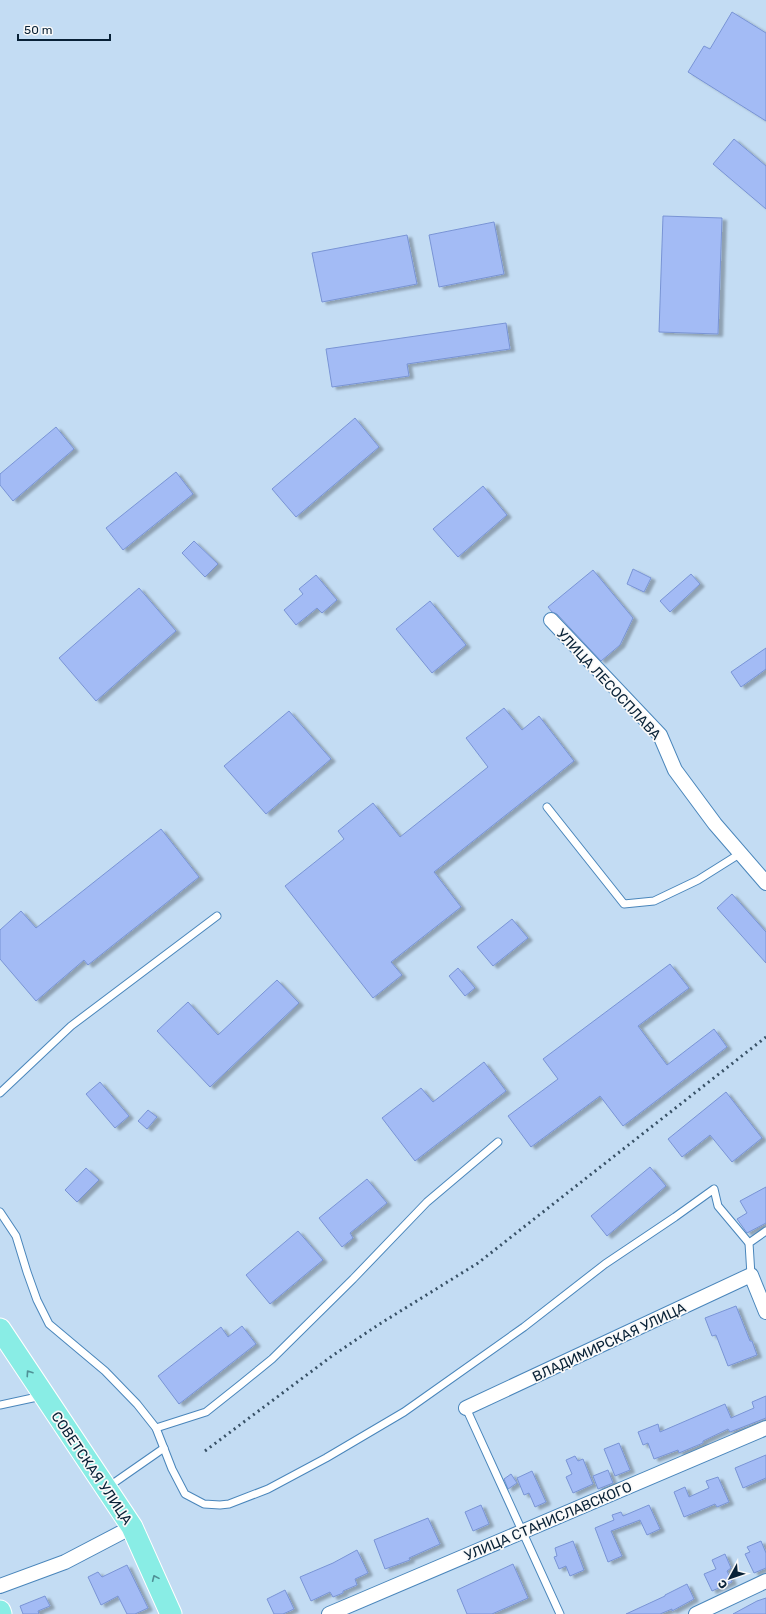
<svg xmlns="http://www.w3.org/2000/svg" width="766" height="1614" font-family="Rubik,sans-serif">
<style>
.building{fill:#a3bbf5;stroke:#7994d5;filter:url(#shadow)}
.lines{fill:none;stroke-linecap:round;stroke-linejoin:round}
.lane-casing{stroke:#4a86bb;stroke-width:9}
.street-casing{stroke:#4a86bb;stroke-width:16}
.primary-casing{stroke:#fff;stroke-width:23}
.lane{stroke:#fff;stroke-width:7}
.street{stroke:#fff;stroke-width:14}
.primary{stroke:#89ede5;stroke-width:21}
.rail{stroke:#385166;stroke-width:3;stroke-dasharray:2 4;stroke-linecap:butt}
.oneway{stroke:#4f9196}
.labels{text-anchor:middle;stroke-width:3.5;stroke-linejoin:round;paint-order:stroke}
.street-label{font-size:14px;fill:#082136;stroke:#f9f9f9}
</style>
<defs>
<filter id="shadow"><feDropShadow dx="4.5" dy="2.5" stdDeviation="1" flood-color="#0004"/></filter>
</defs>
<rect width="100%" height="100%" fill="#c3dcf3"/>
<g class="building">
<polygon points="732,12 766,33 766,121 688,72 704,46 710,49"/>
<polygon points="734,139 766,166 766,209 713,164"/>
<polygon points="663,216 722,218 718,334 659,332"/>
<polygon points="494,222 504,274 439,287 429,235"/>
<polygon points="407,235 417,284 322,302 312,253"/>
<polygon points="506,323 510,349 407,364 409,376 332,387 326,349"/>
<polygon points="355,418 379,447 296,517 272,489"/>
<polygon points="56,427 74,449 13,501 0,485 0,474"/>
<polygon points="176,472 193,494 123,550 106,528"/>
<polygon points="483,486 507,515 458,557 433,529"/>
<polygon points="194,541 218,564 205,577 182,553"/>
<polygon points="633,569 651,578 644,592 627,584"/>
<polygon points="593,570 633,618 620,645 601,661 557,614 552,612 548,607"/>
<polygon points="691,574 700,584 670,612 660,601"/>
<polygon points="316,575 337,600 322,613 317,608 296,625 284,610 303,594 299,589"/>
<polygon points="139,588 176,631 96,701 59,658"/>
<polygon points="430,601 466,645 432,673 396,629"/>
<polygon points="766,648 766,669 741,687 731,672"/>
<polygon points="504,708 522,730 539,716 574,761 434,872 461,907 391,962 402,975 373,998 285,886 344,839 338,831 373,803 400,837 488,767 466,738"/>
<polygon points="289,711 331,759 266,814 224,766"/>
<polygon points="161,829 199,877 88,965 84,960 36,1001 0,959 0,930 21,911 36,928"/>
<polygon points="732,894 766,932 766,963 717,908"/>
<polygon points="512,919 528,938 493,966 477,947"/>
<polygon points="670,964 689,988 638,1026 667,1065 714,1029 727,1047 623,1126 600,1096 531,1147 508,1116 558,1079 543,1059"/>
<polygon points="458,968 475,988 465,996 449,976"/>
<polygon points="277,980 299,1003 210,1087 157,1031 188,1002 218,1035"/>
<polygon points="484,1062 506,1091 415,1161 382,1118 421,1088 433,1102"/>
<polygon points="100,1082 129,1116 115,1128 86,1094"/>
<polygon points="726,1092 762,1138 732,1162 710,1135 682,1157 668,1139"/>
<polygon points="148,1110 157,1117 147,1129 138,1121"/>
<polygon points="650,1167 666,1186 607,1236 591,1216"/>
<polygon points="86,1168 99,1180 77,1202 65,1190"/>
<polygon points="367,1179 387,1203 350,1233 353,1238 342,1247 319,1218"/>
<polygon points="766,1187 766,1223 747,1233 737,1219 747,1213 740,1201"/>
<polygon points="298,1231 323,1260 270,1304 246,1275"/>
<polygon points="736,1306 750,1341 752,1341 757,1355 728,1366 716,1335 712,1336 705,1318"/>
<polygon points="242,1326 256,1344 179,1404 158,1376 221,1327 228,1337"/>
<polygon points="766,1396 766,1418 730,1432 728,1429 703,1441 703,1443 679,1453 678,1450 654,1459 648,1443 643,1445 638,1432 658,1424 660,1432 725,1404 731,1418 754,1408 752,1402"/>
<polygon points="619,1443 630,1470 615,1476 604,1449"/>
<polygon points="766,1455 766,1478 743,1488 735,1468"/>
<polygon points="575,1456 578,1461 583,1459 593,1484 573,1493 566,1477 572,1474 566,1460"/>
<polygon points="608,1470 613,1483 598,1489 593,1476"/>
<polygon points="532,1471 546,1502 535,1507 529,1493 524,1495 517,1478"/>
<polygon points="511,1474 517,1483 508,1489 504,1479"/>
<polygon points="718,1477 729,1502 717,1507 715,1504 684,1517 674,1492 685,1487 689,1497 709,1488 706,1481"/>
<polygon points="481,1505 489,1524 473,1531 465,1512"/>
<polygon points="649,1505 660,1529 647,1535 640,1520 611,1531 622,1556 608,1562 595,1528 614,1520 612,1515 621,1512 623,1516"/>
<polygon points="428,1518 440,1544 409,1558 410,1560 385,1569 374,1540"/>
<polygon points="573,1541 584,1570 570,1576 566,1566 559,1569 554,1557 557,1556 555,1548"/>
<polygon points="761,1541 766,1553 766,1568 754,1573 745,1554 750,1552 747,1547"/>
<polygon points="357,1550 368,1573 355,1579 357,1585 343,1591 343,1593 333,1597 330,1592 311,1601 300,1577 333,1563"/>
<polygon points="725,1554 731,1568 727,1571 732,1582 712,1591 704,1574 716,1569 712,1560"/>
<polygon points="513,1564 528,1598 492,1614 467,1614 457,1590"/>
<polygon points="127,1565 148,1608 135,1614 127,1614 118,1596 101,1605 88,1577 98,1572 102,1577"/>
<polygon points="687,1584 694,1599 672,1611 672,1609 660,1614 626,1614 665,1596 665,1595"/>
<polygon points="285,1590 294,1609 283,1614 274,1614 267,1599"/>
<polygon points="45,1596 50,1606 38,1611 39,1614 23,1614 20,1606"/>
<polygon points="766,1598 766,1614 733,1614 757,1601"/>
</g>
<g class="lines">
<g class="lane-casing">
<g id="lane">
<polyline points="547,807 624,904 654,901 698,880 741,853"/>
<polyline points="0,1093 71,1026 217,916"/>
<polyline points="0,1212 16,1236 27,1272 37,1300 49,1324 105,1371 137,1404 156,1428 172,1469 185,1494 204,1504 220,1505 229,1504 268,1489 326,1458 404,1412 524,1327 605,1264 675,1217 714,1189 718,1206 749,1243"/>
<polyline points="751,1275 749,1243 766,1231"/>
<polyline points="0,1405 42,1396"/>
<polyline points="466,1408 560,1614"/>
<polyline points="156,1428 206,1412 240,1385 272,1359 353,1279 427,1202 498,1142"/>
<polyline points="108,1487 164,1448"/>
</g>
</g>
<g class="street-casing">
<g id="street">
<polyline points="551,620 660,735 675,770 715,824 766,883"/>
<polyline points="466,1408 751,1275 766,1312"/>
<polyline points="0,1586 65,1562 132,1527"/>
<polyline points="329,1614 766,1428"/>
<polyline points="696,1614 766,1581"/>
</g>
</g>
<g class="primary-casing">
<g id="primary">
<polyline points="0,1329 132,1527 171,1614"/>
<polyline points="0,1611 1,1614"/>
</g>
</g>
<use href="#lane" class="lane"/>
<use href="#street" class="street"/>
<use href="#primary" class="primary"/>
<polyline class="rail" points="205,1451 332,1356 378,1325 478,1263 766,1037"/>
</g>
<defs><path id="oneway-chevron" d="M-2-3.5L2.5 0L-2 3.5" fill="none" stroke-width="1.6" stroke-linecap="round" stroke-linejoin="round"/></defs>
<g class="oneway">
<use href="#oneway-chevron" transform="translate(29 1373) rotate(-124)"/>
<use href="#oneway-chevron" transform="translate(155 1578) rotate(-114)"/>
</g>
<g class="labels">
<g class="street-label">
<text transform="translate(609 684) rotate(47)" y="5">УЛИЦА ЛЕСОСПЛАВА</text>
<text transform="translate(609 1342) rotate(-25)" y="5">ВЛАДИМИРСКАЯ УЛИЦА</text>
<text transform="translate(92 1468) rotate(56)" y="5">СОВЕТСКАЯ УЛИЦА</text>
<text transform="translate(548 1521) rotate(-23)" y="5">УЛИЦА СТАНИСЛАВСКОГО</text>
</g>
</g>
<g transform="translate(730 1578) rotate(230)" stroke="#f9f9f9" stroke-width="3" paint-order="stroke">
<path d="M0-3L7 15L0 10L-7 15Z" fill="#082136"/>
<text y="-6" font-size="11" font-weight="bold" text-anchor="middle" fill="#082136">С</text>
</g>
<path d="M18 34v6h92v-6" fill="none" stroke="#082136" stroke-width="2"/>
<text x="24" y="34" font-size="12" fill="#082136" stroke="#f9f9f9" stroke-width="3" paint-order="stroke">50 m</text>
</svg>
